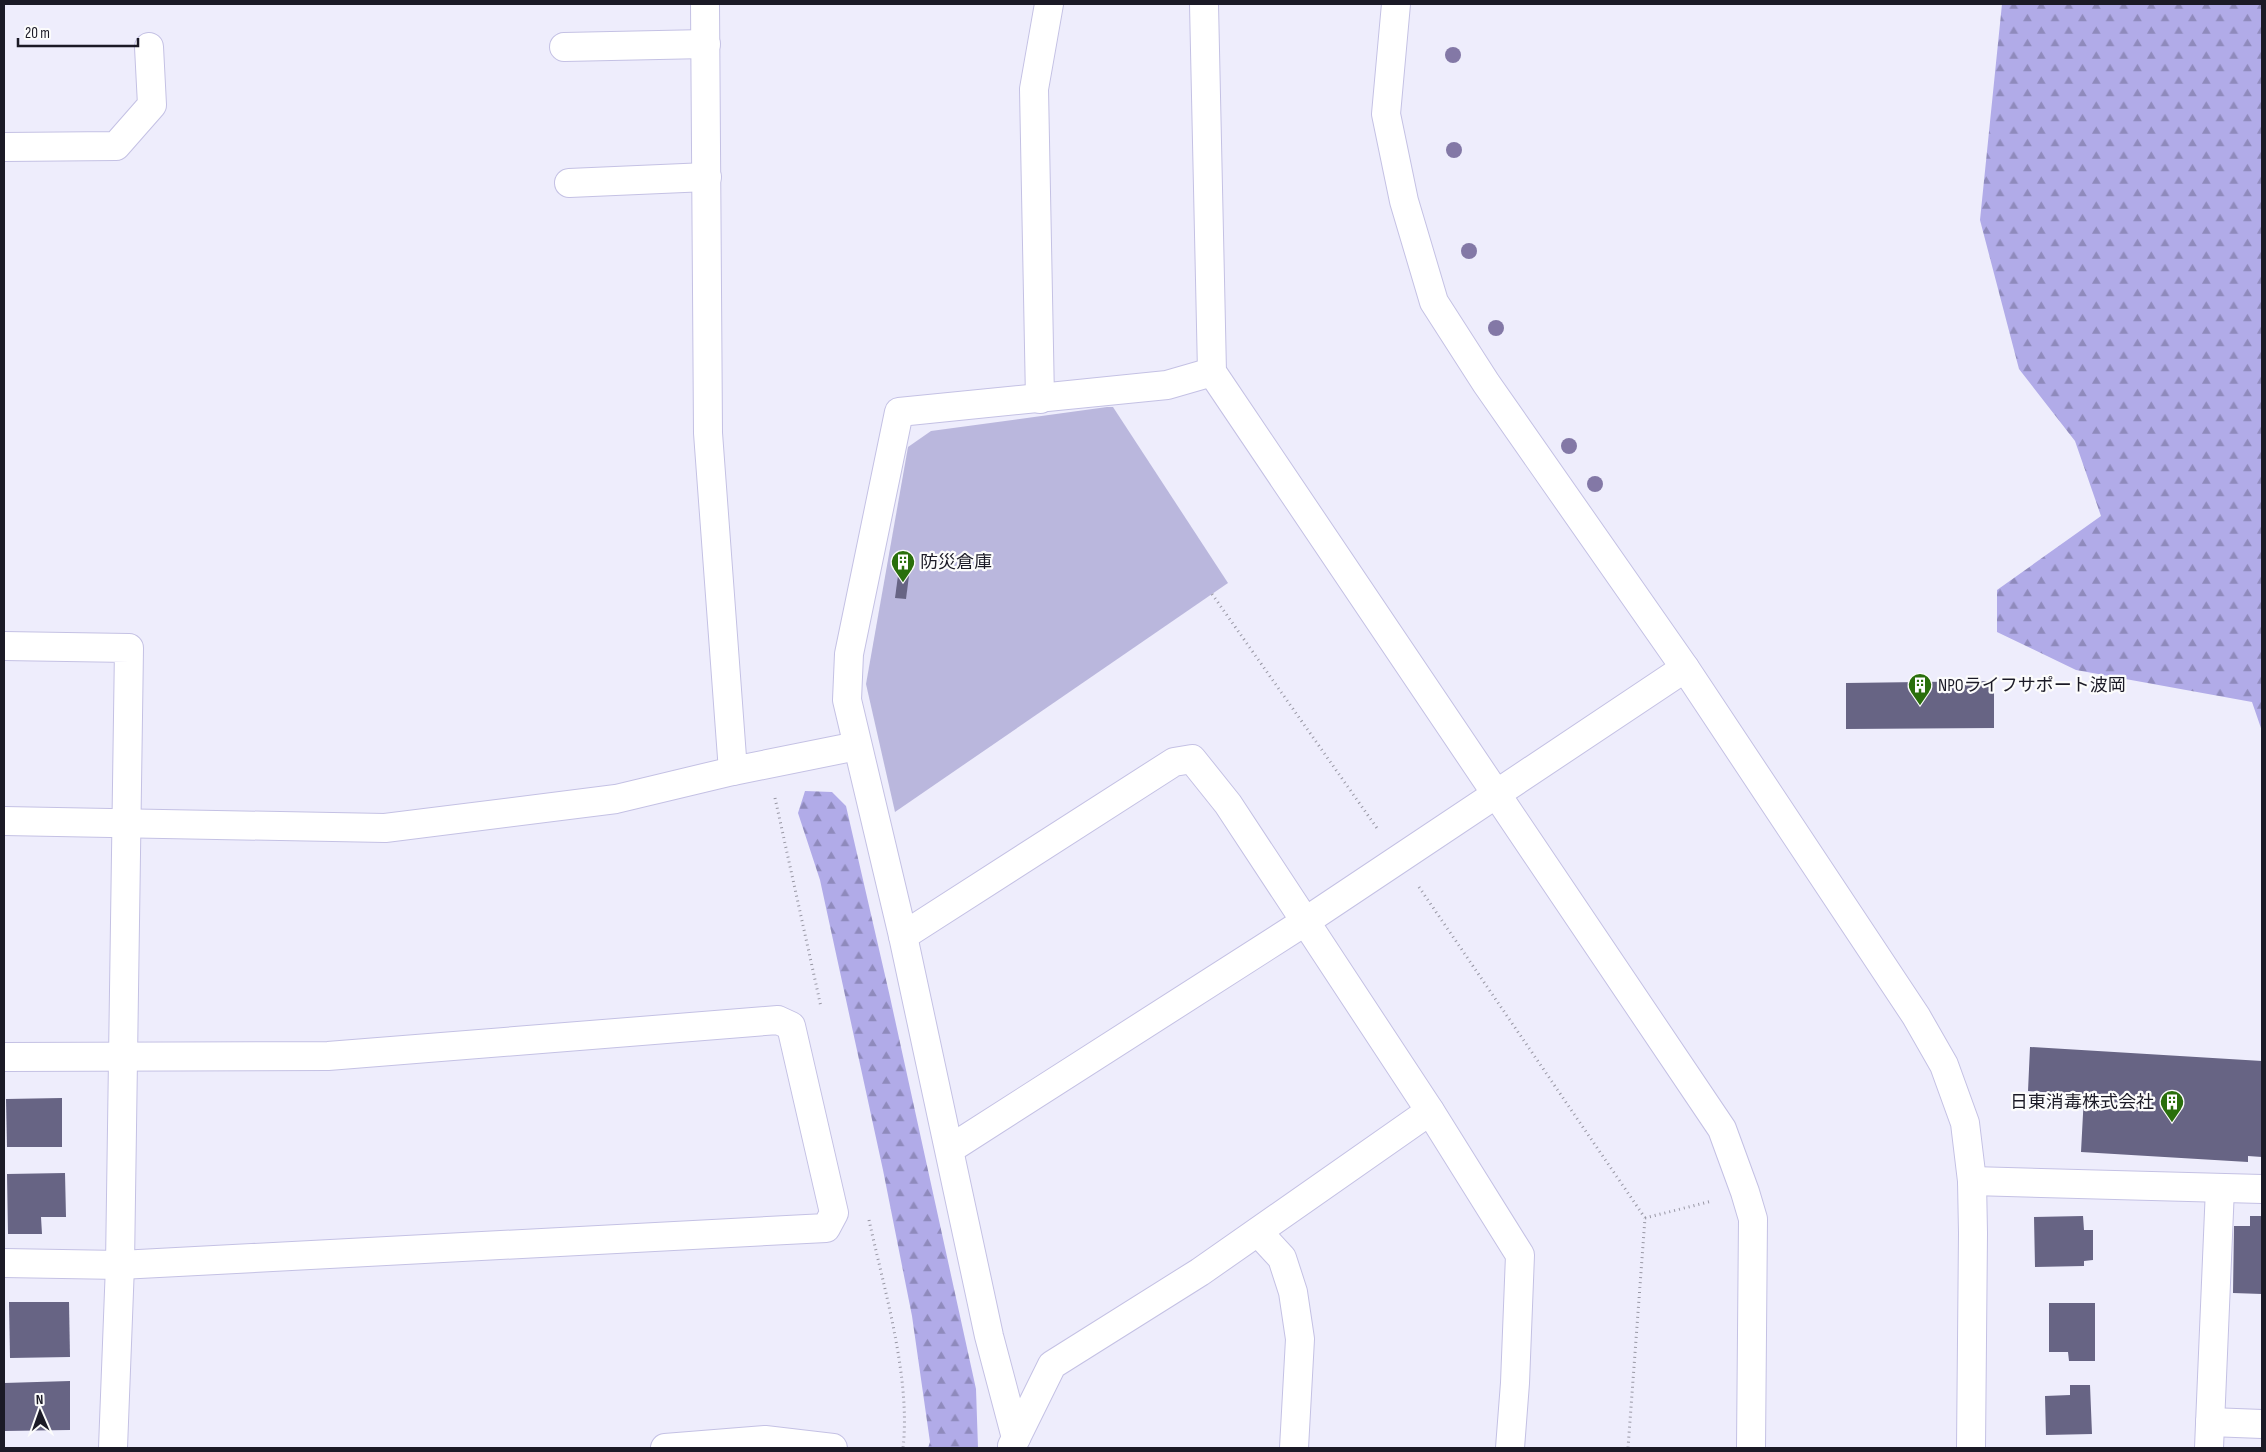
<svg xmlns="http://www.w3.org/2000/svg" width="2266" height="1452" font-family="'Sofia Sans Condensed','Noto Sans JP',sans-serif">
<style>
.green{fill:#bab7dd}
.forest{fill:url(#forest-firs)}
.building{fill:#676484}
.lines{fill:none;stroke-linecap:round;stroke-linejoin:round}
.street-casing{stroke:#c4c1e4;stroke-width:30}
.secondary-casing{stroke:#c4c1e4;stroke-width:30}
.path{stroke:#9897a4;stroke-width:3;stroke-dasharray:1 4;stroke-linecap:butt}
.street{stroke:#fff;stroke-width:28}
.secondary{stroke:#fff;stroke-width:28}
.tree{fill:#8378a6}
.labels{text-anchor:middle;stroke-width:4.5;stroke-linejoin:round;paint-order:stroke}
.poi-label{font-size:18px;fill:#1b1a26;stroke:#fcfcfc;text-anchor:start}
</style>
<defs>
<pattern id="forest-firs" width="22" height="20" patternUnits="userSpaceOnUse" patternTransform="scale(1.25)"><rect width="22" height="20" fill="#b1abe8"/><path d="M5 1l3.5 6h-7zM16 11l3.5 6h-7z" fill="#8f8abc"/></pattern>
</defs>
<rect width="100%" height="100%" fill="#eeedfc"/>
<polygon class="green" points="1107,407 1113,407 1228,583 895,812 866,684 908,447 931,431"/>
<g class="forest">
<polygon points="2002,4 2262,4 2262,731 2252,702 2076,670 1997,632 1997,590 2101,516 2075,441 2019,369 1980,220"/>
<polygon points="805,791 832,792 846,806 890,997 976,1389 978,1448 928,1448 930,1442 912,1316 883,1170 820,880 798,813"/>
</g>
<g class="building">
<polygon points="899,568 910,568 906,599 895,598"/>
<polygon points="1994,681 1994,728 1846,729 1846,683"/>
<polygon points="2030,1047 2262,1061 2262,1157 2248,1156 2248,1162 2081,1152 2084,1095 2028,1091"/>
<polygon points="62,1098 62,1147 7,1147 6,1099"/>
<polygon points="65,1173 66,1217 41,1217 42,1234 8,1234 7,1174"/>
<polygon points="2083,1216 2084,1230 2093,1230 2093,1260 2084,1261 2084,1266 2035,1267 2034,1217"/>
<polygon points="2250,1216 2262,1216 2262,1294 2233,1293 2234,1226 2250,1226"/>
<polygon points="9,1302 69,1302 70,1357 10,1358"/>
<polygon points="2049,1303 2095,1303 2095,1361 2069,1361 2068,1352 2049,1352"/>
<polygon points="70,1381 70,1430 4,1431 4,1383"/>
<polygon points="2070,1385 2090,1385 2092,1434 2046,1435 2045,1396 2070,1395"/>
</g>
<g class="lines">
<g class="street-casing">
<g id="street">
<polyline points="705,4 708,433 733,771 857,746"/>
<polyline points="1204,4 1212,372 1722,1129 1745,1192 1753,1219 1751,1448"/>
<polyline points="564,47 706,44"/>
<polyline points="4,147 116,146 152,105 149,47"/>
<polyline points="569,183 707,177"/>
<polyline points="1040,399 1034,89 1049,4"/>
<polyline points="4,646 129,648 120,1265 113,1448"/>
<polyline points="903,936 1174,762 1192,759 1228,804 1430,1111 1520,1255 1515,1383 1510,1448"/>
<polyline points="4,1057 328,1056 778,1020 791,1026 834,1213 826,1228 120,1265 4,1263"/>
<polyline points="950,1149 1306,921 1685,668"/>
<polyline points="1972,1181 2262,1189"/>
<polyline points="1258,1232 1282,1258 1293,1292 1300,1339 1294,1448"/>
<polyline points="2210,1422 2262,1424"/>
<polyline points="1016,1438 989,1336 903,936 847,700 849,654 899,412 1167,385 1212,372"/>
<polyline points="1012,1446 1052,1365 1200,1272 1430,1111"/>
<polyline points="665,1448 765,1440 833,1448"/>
<polyline points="2209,1448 2220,1188"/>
</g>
</g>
<g class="secondary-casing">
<g id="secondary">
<polyline points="1396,4 1386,114 1404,201 1434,302 1486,383 1685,668 1916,1016 1944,1065 1965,1123 1972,1181 1973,1233 1971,1448"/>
<polyline points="4,821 385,828 616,799 733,771"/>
</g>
</g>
<g class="path">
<polyline points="1212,594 1379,831"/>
<polyline points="775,798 821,1007"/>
<polyline points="1419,887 1645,1218 1628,1448"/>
<polyline points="1645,1218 1712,1201"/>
<path d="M869 1220C884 1289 911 1378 903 1448"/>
</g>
<use href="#street" class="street"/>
<use href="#secondary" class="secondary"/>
</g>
<g class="tree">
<circle cx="1453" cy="55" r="8"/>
<circle cx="1454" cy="150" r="8"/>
<circle cx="1469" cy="251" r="8"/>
<circle cx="1496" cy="328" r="8"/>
<circle cx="1569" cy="446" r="8"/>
<circle cx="1595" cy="484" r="8"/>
</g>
<defs>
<g id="building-pin" transform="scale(1.25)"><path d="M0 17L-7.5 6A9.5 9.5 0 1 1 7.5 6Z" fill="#2a6f0c" stroke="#fcfcfc"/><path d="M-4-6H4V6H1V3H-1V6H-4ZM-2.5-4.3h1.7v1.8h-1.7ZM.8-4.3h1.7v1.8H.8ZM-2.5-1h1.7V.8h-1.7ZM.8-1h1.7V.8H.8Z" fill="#fff"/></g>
</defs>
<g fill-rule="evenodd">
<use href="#building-pin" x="903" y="562"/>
<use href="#building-pin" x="1920" y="685"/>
<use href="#building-pin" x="2172" y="1102"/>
</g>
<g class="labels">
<g class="poi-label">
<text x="920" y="568">防災倉庫</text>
<text x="1938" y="691">NPOライフサポート波岡</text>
<text x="2154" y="1108" text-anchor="end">日東消毒株式会社</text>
</g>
</g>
<rect width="2266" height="1452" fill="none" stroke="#1b1a26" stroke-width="10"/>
<g transform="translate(40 1412) rotate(358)" stroke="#fcfcfc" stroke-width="4" paint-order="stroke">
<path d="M0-4L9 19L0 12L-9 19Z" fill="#1b1a26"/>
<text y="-8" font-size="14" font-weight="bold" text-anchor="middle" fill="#1b1a26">N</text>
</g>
<path d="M18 38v8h120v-8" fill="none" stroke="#1b1a26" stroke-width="2.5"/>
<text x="25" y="38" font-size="15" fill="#1b1a26" stroke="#fcfcfc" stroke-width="4" paint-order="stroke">20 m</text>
</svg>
